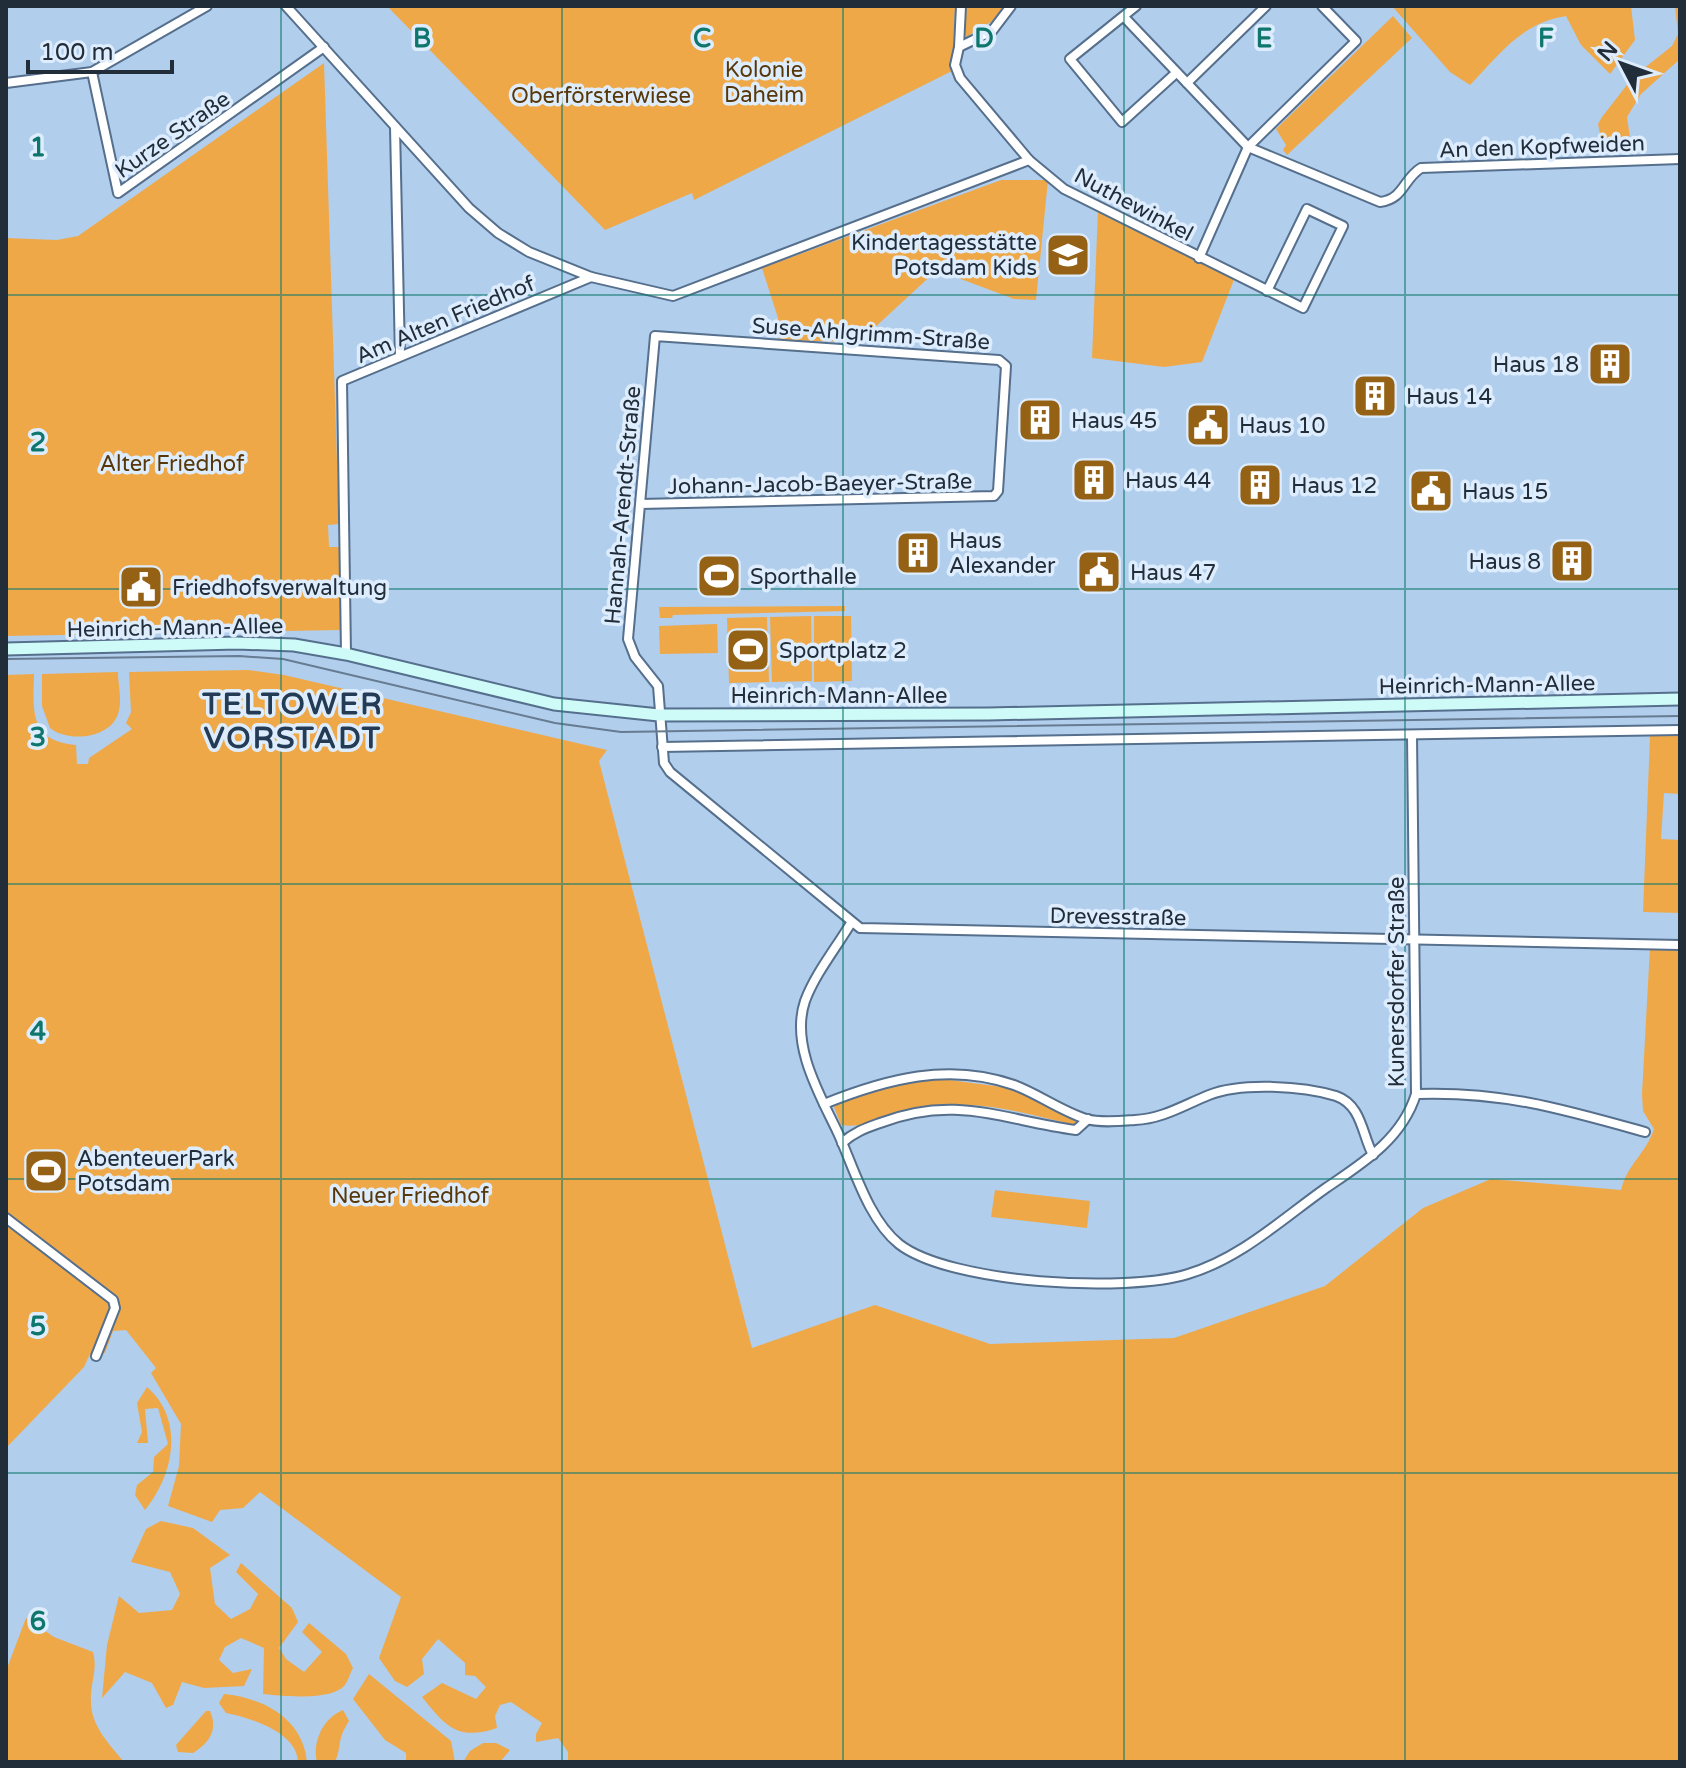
<svg xmlns="http://www.w3.org/2000/svg" width="1686" height="1768" font-family="'Varela Round',sans-serif">
<style>
.green{fill:#efa848}
.lines{fill:none;stroke-linecap:round;stroke-linejoin:round}
.minor-casing{stroke:#556f8c;stroke-width:12}
.secondary-casing{stroke:#556f8c;stroke-width:15}
.minor{stroke:#fff;stroke-width:8}
.secondary{stroke:#cefaf8;stroke-width:11}
.tram{stroke:#677b91;stroke-width:2}
.grid{fill:none;stroke:#0f766e;stroke-width:2;stroke-opacity:0.55}
.labels{text-anchor:middle;stroke-width:7;stroke-linejoin:round;paint-order:stroke}
.park-label{font-size:22px;fill:#583809;stroke:#deedfd}
.street-label{font-size:22px;fill:#222d3a;stroke:#deedfd}
.poi-label{font-size:22px;fill:#222d3a;stroke:#deedfd;text-anchor:start}
.district-label{font-size:30px;font-weight:bold;letter-spacing:2px;fill:#233b54;stroke:#deedfd}
.grid-label{font-size:26px;text-anchor:middle;font-weight:bold;fill:#0f766e;stroke:#deedfd;stroke-width:7;stroke-linejoin:round;paint-order:stroke}
</style>
<rect width="100%" height="100%" fill="#b1ceed"/>
<g class="green">
<polygon points="387,6 955,6 952,71 694,200 692,193 605,230"/>
<polygon points="964,6 1007,6 991,22 966,37"/>
<path d="M1392 6H1631L1635 40 1610 74 1581 45 1566 16C1521 23 1500 54 1470 85L1450 72Z"/>
<polygon points="1675,6 1680,6 1680,59 1641,94 1627,117 1631,145 1626,150 1603,148 1598,124 1602,117 1633,77 1672,46 1678,34"/>
<polygon points="1393,16 1412,38 1287,155 1283,150 1286,145 1276,129"/>
<polygon points="324,63 339,524 328,525 329,547 339,547 342,630 6,636 6,238 57,240 78,236"/>
<polygon points="1001,180 1048,180 1036,300 1014,299 937,270 859,342 779,340 778,318 762,268"/>
<polygon points="1098,210 1235,277 1202,362 1164,367 1092,358"/>
<polygon points="845,606 845,611 673,615 672,618 660,618 659,607"/>
<polygon points="811,616 812,681 772,682 770,617"/>
<polygon points="814,616 851,616 852,681 814,682"/>
<polygon points="767,617 769,682 729,683 727,618"/>
<polygon points="717,624 718,653 660,654 659,626"/>
<path d="M248 670 284 675 607 750 599 761 752 1348 875 1305 990 1344 1174 1338 1325 1286 1423 1208 1491 1179 1621 1190C1628 1163 1645 1155 1654 1129L1643 1111 1642 1094 1650 947H1679L1680 1762H568V1752L558 1738 536 1742V1734L542 1723 511 1702 500 1705 495 1716 497 1728C458 1741 446 1727 422 1697L442 1683 476 1699 486 1687 475 1676 465 1675V1663L438 1639 422 1659 424 1674 407 1687 395 1681 379 1658 401 1597 260 1492 243 1508 220 1510 212 1522 168 1506 179 1466 181 1424 151 1373 156 1368 126 1330 113 1331 105 1353 100 1351 97 1357 90 1354 84 1367 6 1448V675L34 674C33 711 29 741 76 745L77 764H88L89 758 132 729 126 723 131 712 129 672Z"/>
<path d="M118 672C118 684 122 699 119 710 114 739 68 743 50 728L42 706V674Z"/>
<polygon points="1680,735 1680,794 1664,793 1661,839 1680,840 1680,913 1643,912 1650,736"/>
<path d="M927 1077 1010 1088 1076 1117 1075 1125C1030 1115 985 1100 939 1106 911 1110 866 1130 841 1125L834 1107 839 1101 886 1085Z"/>
<polygon points="995,1190 1090,1201 1087,1228 991,1217"/>
<path d="M147 1387C185 1420 174 1475 145 1510L135 1495 137 1485 153 1472 154 1457 168 1444 158 1408 145 1409 148 1443H137L142 1432 137 1403Z"/>
<path d="M161 1521 193 1528 230 1555 210 1568 215 1604 231 1619 250 1609 258 1594 236 1572 241 1563 292 1608 298 1622 279 1648 286 1659 304 1672 322 1652 302 1632 309 1623 346 1654 353 1668C350 1673 348 1682 344 1686 330 1701 282 1696 263 1694L264 1648 241 1638 225 1647 219 1660 233 1673 252 1669 244 1686 204 1688 182 1682 173 1705 166 1708 152 1683 125 1672 102 1698 107 1645 119 1596 139 1613 172 1610 180 1594 170 1572 131 1562 146 1529Z"/>
<path d="M26 1618 54 1637 93 1652C98 1671 90 1683 91 1702 91 1726 110 1745 124 1762H6V1671Z"/>
<polygon points="369,1674 451,1741 455,1762 406,1762 406,1753 385,1740 353,1699"/>
<path d="M224 1694C264 1698 303 1719 307 1762H298C297 1732 251 1718 226 1713L219 1703Z"/>
<path d="M343 1710 349 1721C336 1741 342 1747 335 1762H317C312 1742 323 1718 343 1710Z"/>
<path d="M206 1711H210C218 1730 210 1742 193 1753L178 1752 176 1745Z"/>
<polygon points="483,1743 496,1743 510,1750 500,1762 463,1762 470,1751"/>
</g>
<g class="lines">
<g class="minor-casing">
<g id="minor">
<polyline points="286,6 469,208 498,233 529,252 591,277 673,296 1029,160"/>
<polyline points="1011,6 992,31 959,47 955,65 960,78 1029,160 1064,189 1303,308 1343,226 1307,209 1267,291"/>
<polyline points="1136,6 1070,59 1122,122 1176,73"/>
<path d="M1124 17 1248 147 1380 202C1404 199 1403 179 1421 168L1680 159"/>
<polyline points="959,47 961,6"/>
<polyline points="92,72 118,193 324,47"/>
<polyline points="6,83 92,72 207,6"/>
<polyline points="1187,83 1266,6"/>
<polyline points="395,127 400,356"/>
<polyline points="1199,258 1248,147 1356,41 1322,6"/>
<polyline points="640,504 994,496 998,491 1006,366 999,360 655,336 628,639 635,657 658,686 664,763 670,772 860,928 1680,945"/>
<polyline points="346,654 342,381 591,277"/>
<polyline points="662,747 1680,730"/>
<path d="M851 923C836 948 815 974 805 1001 790 1045 820 1095 838 1133 854 1168 868 1219 899 1244 950 1284 1127 1293 1188 1274 1241 1258 1282 1219 1326 1188 1363 1163 1402 1139 1416 1094L1412 735"/>
<path d="M1416 1094C1502 1091 1563 1109 1645 1132"/>
<path d="M824 1104C886 1079 949 1062 1014 1085 1038 1094 1061 1111 1086 1119 1100 1123 1120 1121 1135 1120 1162 1119 1184 1105 1209 1095 1242 1082 1303 1086 1336 1096 1362 1105 1362 1135 1373 1155"/>
<path d="M842 1143C854 1132 866 1128 880 1123 956 1094 1002 1120 1076 1130L1088 1119"/>
<polyline points="6,1218 113,1300 115,1308 96,1356"/>
</g>
</g>
<g class="secondary-casing">
<polyline id="secondary" points="6,649 237,643 294,645 346,654 554,704 659,715 989,714 1680,699"/>
</g>
<use href="#minor" class="minor"/>
<use href="#secondary" class="secondary"/>
<polyline class="tram" points="6,659 239,656 283,659 555,723 621,732 1680,716"/>
</g>
<path class="grid" d="M281 6V1762M562 6V1762M843 6V1762M1124 6V1762M1405 6V1762M6 295H1680M6 589H1680M6 884H1680M6 1179H1680M6 1473H1680"/>
<defs>
<g id="school-square" transform="scale(2.3)"><rect x="-9" y="-9" width="18" height="18" rx="4" fill="#956215" stroke="#deedfd"/><path d="M0-5L7-2L0 1L-7-2ZM-4 1L0 2.5L4 1V4Q0 6-4 4Z" fill="#fff"/></g>
<g id="building-square" transform="scale(2.3)"><rect x="-9" y="-9" width="18" height="18" rx="4" fill="#956215" stroke="#deedfd"/><path d="M-4-6H4V6H1V3H-1V6H-4ZM-2.5-4.3h1.7v1.8h-1.7ZM.8-4.3h1.7v1.8H.8ZM-2.5-1h1.7V.8h-1.7ZM.8-1h1.7V.8H.8Z" fill="#fff"/></g>
<g id="civic-square" transform="scale(2.3)"><rect x="-9" y="-9" width="18" height="18" rx="4" fill="#956215" stroke="#deedfd"/><path d="M-.6-6.5H3V-4.5H.6V-3L4-1V1h2V6H-6V1h2V-1L-.6-3ZM-1.2 2.5V6h2.4V2.5Z" fill="#fff"/></g>
<g id="stadium-square" transform="scale(2.3)"><rect x="-9" y="-9" width="18" height="18" rx="4" fill="#956215" stroke="#deedfd"/><path d="M0-5a6.5 5 0 1 0 0 10a6.5 5 0 1 0 0-10ZM-3.5-1.8h7v3.6h-7Z" fill="#fff"/></g>
</defs>
<g fill-rule="evenodd">
<use href="#school-square" x="1068" y="255"/>
<use href="#building-square" x="1610" y="364"/>
<use href="#building-square" x="1375" y="396"/>
<use href="#building-square" x="1040" y="420"/>
<use href="#civic-square" x="1208" y="425"/>
<use href="#building-square" x="1094" y="480"/>
<use href="#building-square" x="1260" y="485"/>
<use href="#civic-square" x="1431" y="491"/>
<use href="#building-square" x="918" y="553"/>
<use href="#building-square" x="1572" y="561"/>
<use href="#civic-square" x="1099" y="572"/>
<use href="#stadium-square" x="719" y="576"/>
<use href="#civic-square" x="141" y="587"/>
<use href="#stadium-square" x="748" y="650"/>
<use href="#stadium-square" x="46" y="1171"/>
</g>
<g class="labels">
<g class="park-label">
<text x="764" y="77">Kolonie<tspan x="764" dy="25">Daheim</tspan></text>
<text x="601" y="103">Oberförsterwiese</text>
<text x="172" y="471">Alter Friedhof</text>
<text x="410" y="1203">Neuer Friedhof</text>
</g>
<g class="street-label">
<text transform="translate(172 134) rotate(-35)" y="8">Kurze Straße</text>
<text transform="translate(1542 146) rotate(-2)" y="8">An den Kopfweiden</text>
<text transform="translate(1134 204) rotate(28)" y="8">Nuthewinkel</text>
<text transform="translate(445 319) rotate(-23)" y="8">Am Alten Friedhof</text>
<text transform="translate(871 333) rotate(4)" y="8">Suse-Ahlgrimm-Straße</text>
<text transform="translate(820 483) rotate(-1)" y="8">Johann-Jacob-Baeyer-Straße</text>
<text transform="translate(622 505) rotate(-85)" y="8">Hannah-Arendt-Straße</text>
<text transform="translate(175 627) rotate(-1)" y="8">Heinrich-Mann-Allee</text>
<text transform="translate(1487 684) rotate(-1)" y="8">Heinrich-Mann-Allee</text>
<text x="839" y="703">Heinrich-Mann-Allee</text>
<text transform="translate(1118 916) rotate(1)" y="8">Drevesstraße</text>
<text transform="translate(1396 982) rotate(-90)" y="8">Kunersdorfer Straße</text>
</g>
<g class="poi-label">
<text x="1037" y="250" text-anchor="end">Kindertagesstätte<tspan x="1037" dy="25">Potsdam Kids</tspan></text>
<text x="1579" y="372" text-anchor="end">Haus 18</text>
<text x="1406" y="404">Haus 14</text>
<text x="1071" y="428">Haus 45</text>
<text x="1239" y="433">Haus 10</text>
<text x="1125" y="488">Haus 44</text>
<text x="1291" y="493">Haus 12</text>
<text x="1462" y="499">Haus 15</text>
<text x="949" y="548">Haus<tspan x="949" dy="25">Alexander</tspan></text>
<text x="1541" y="569" text-anchor="end">Haus 8</text>
<text x="1130" y="580">Haus 47</text>
<text x="750" y="584">Sporthalle</text>
<text x="172" y="595">Friedhofsverwaltung</text>
<text x="779" y="658">Sportplatz 2</text>
<text x="77" y="1166">AbenteuerPark<tspan x="77" dy="25">Potsdam</tspan></text>
</g>
<g class="district-label">
<text x="293" y="714">TELTOWER<tspan x="293" dy="34">VORSTADT</tspan></text>
</g>
</g>
<g class="grid-label">
<text x="422" y="47">B</text>
<text x="702" y="47">C</text>
<text x="984" y="47">D</text>
<text x="1264" y="47">E</text>
<text x="1546" y="47">F</text>
<text x="38" y="156">1</text>
<text x="38" y="451">2</text>
<text x="38" y="746">3</text>
<text x="38" y="1040">4</text>
<text x="38" y="1335">5</text>
<text x="38" y="1630">6</text>
</g>
<rect width="1686" height="1768" fill="none" stroke="#222d3a" stroke-width="16"/>
<g transform="translate(1622 64) rotate(311)" stroke="#deedfd" stroke-width="6" paint-order="stroke">
<path d="M0-6L14 30L0 20L-14 30Z" fill="#222d3a"/>
<text y="-12" font-size="22" font-weight="bold" text-anchor="middle" fill="#222d3a">N</text>
</g>
<path d="M28 60v12h144v-12" fill="none" stroke="#222d3a" stroke-width="4"/>
<text x="40" y="60" font-size="24" fill="#222d3a" stroke="#deedfd" stroke-width="6" paint-order="stroke">100 m</text>
</svg>
